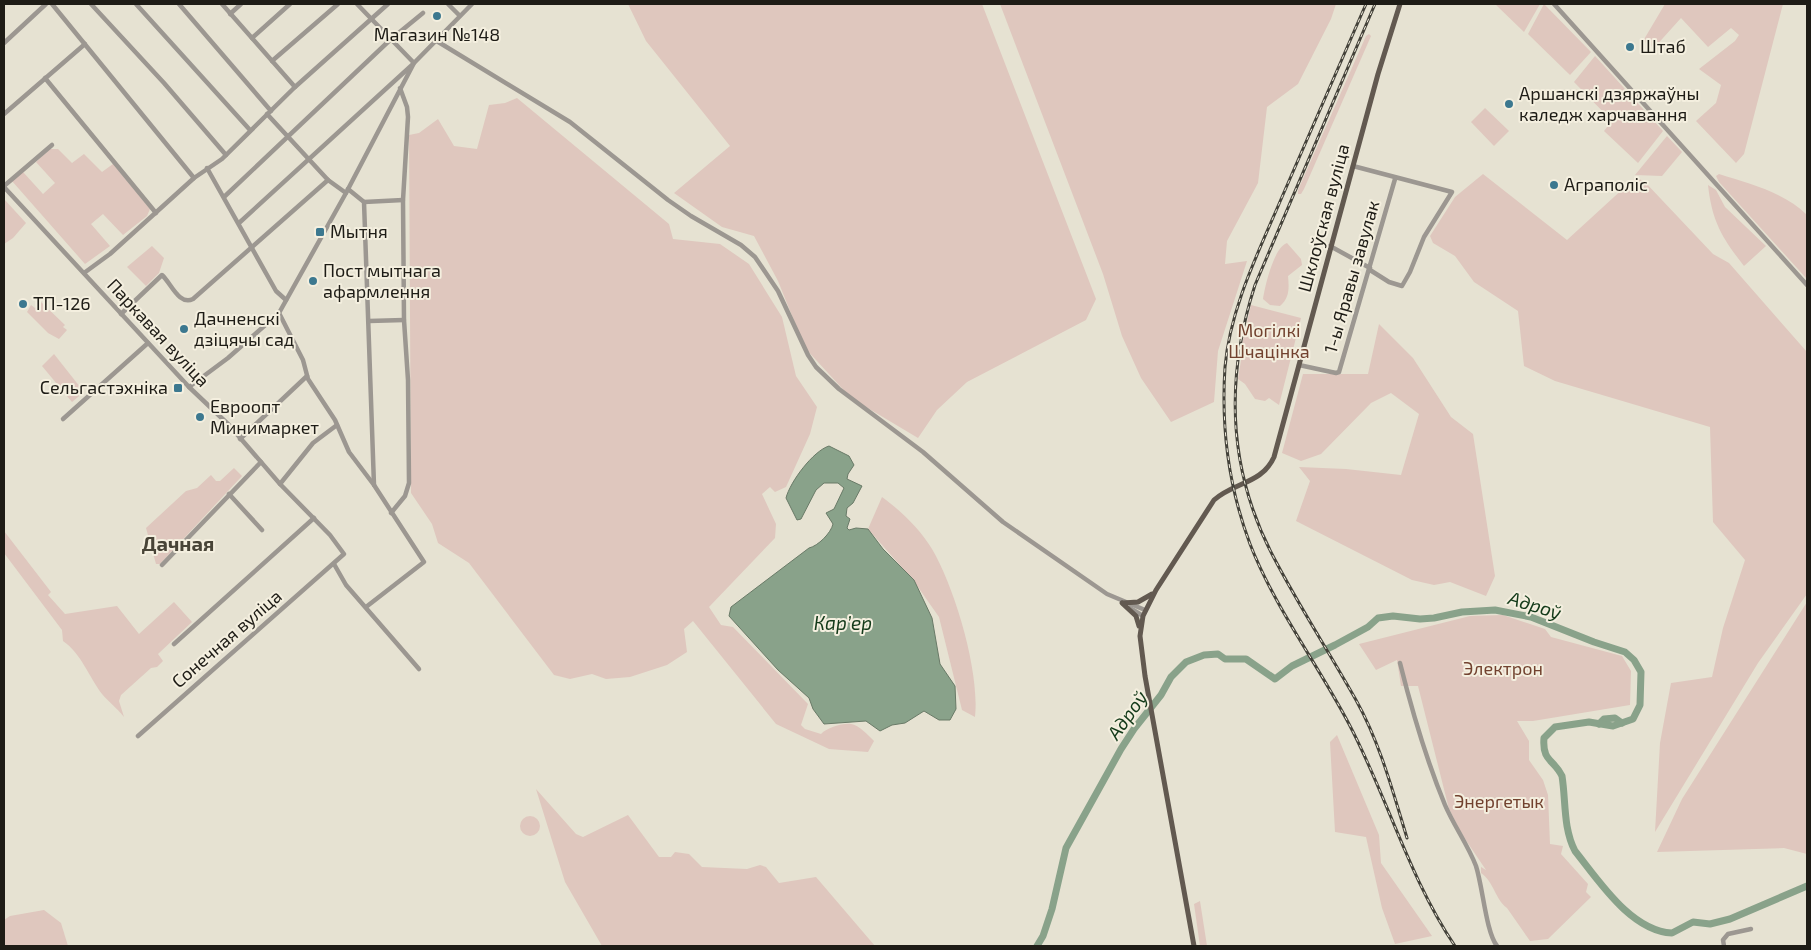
<svg xmlns="http://www.w3.org/2000/svg" width="1811" height="950" font-family="'Exo 2',sans-serif">
<style>
.green{fill:#dfc7be}
.water{fill:#89a28a;stroke:#697a67}
.lines{fill:none;stroke-linecap:round;stroke-linejoin:round}
.river{stroke:#89a28a;stroke-width:7}
.minor{stroke:#9c9791;stroke-width:4.5}
.major{stroke:#625950;stroke-width:5}
.rail-casing{stroke:#44423a;stroke-width:3}
.rail{stroke:#f4efdf;stroke-width:1;stroke-dasharray:4;stroke-linecap:butt}
.poi-dot{fill:#3c788f;stroke:#f4efdf;stroke-width:2}
.labels{text-anchor:middle;stroke-width:4;stroke-linejoin:round;paint-order:stroke}
.poi-label{font-size:18px;fill:#1e1c16;stroke:#f4efdf;text-anchor:start}
.street-label{font-size:18px;fill:#1e1c16;stroke:#f4efdf}
.park-label{font-size:18px;fill:#72422f;stroke:#f4efdf}
.water-label{font-size:19px;font-style:italic;fill:#133a19;stroke:#f4efdf}
.quarter-label{font-size:20px;font-weight:bold;fill:#484437;stroke:#f4efdf}
</style>
<rect width="100%" height="100%" fill="#e6e2d2"/>
<g class="green">
<polygon points="628,4 982,4 1096,299 1086,320 967,382 937,410 918,438 851,398 805,348 778,281 754,236 722,227 674,193 730,146 646,41"/>
<polygon points="1000,4 1336,4 1331,19 1298,84 1267,107 1258,183 1227,241 1225,264 1247,261 1218,351 1214,402 1171,422 1141,378 1122,336 1103,274"/>
<polygon points="1495,4 1540,4 1524,32"/>
<polygon points="1544,4 1591,52 1570,75 1528,34"/>
<polygon points="1665,4 1783,4 1744,154 1736,163 1696,121 1716,103 1721,85 1699,69 1735,41 1739,35 1731,28 1708,47 1681,18 1654,48 1643,41"/>
<polygon points="1369,34 1371,36 1304,189 1301,194 1298,194 1298,190 1366,36"/>
<polygon points="1595,56 1663,131 1638,163 1604,131 1612,121 1574,82"/>
<path d="M517 98 669 224 673 239 720 244 749 264 782 317 796 376 817 407 810 434 786 487 775 492 770 487 762 494 776 524 775 538 709 607 721 625 733 627 808 704 801 725 805 729 821 734C827 728 842 723 851 724 859 725 868 735 874 741L868 752 829 749 776 724 693 621 684 629 687 652 667 665 630 677 606 679 592 674 570 679 554 675 469 563 438 543 432 524 411 493 409 135 419 133 438 119 454 146 477 149 489 105 505 103Z"/>
<polygon points="1485,108 1509,131 1494,146 1471,122"/>
<polygon points="1667,136 1682,152 1662,176 1635,175"/>
<polygon points="50,149 58,149 72,163 84,154 102,172 113,164 150,209 147,216 123,235 103,214 91,224 110,246 85,264 12,181 23,172 43,194 55,183 36,162"/>
<polygon points="1483,174 1567,240 1626,186 1636,178 1644,181 1713,254 1729,263 1807,352 1807,594 1758,663 1655,832 1660,743 1671,683 1712,677 1723,628 1745,560 1713,522 1710,427 1555,381 1524,366 1518,311 1474,282 1455,256 1433,243 1430,236 1455,197"/>
<path d="M1719 174C1750 184 1784 192 1807 215V279L1719 182 1716 176Z"/>
<path d="M1708 185 1716 190 1725 207 1766 246 1744 266C1722 238 1712 221 1708 185Z"/>
<polygon points="4,199 26,223 13,238 4,244"/>
<path d="M1287 243 1301 259 1302 265 1288 276C1289 287 1290 298 1280 306L1270 305 1263 299C1265 286 1274 247 1287 243Z"/>
<polygon points="152,246 164,258 159,273 146,286 127,267"/>
<polygon points="41,302 65,325 63,327 67,330 59,339 48,333 27,312 31,305 35,308"/>
<polygon points="1251,305 1301,318 1279,405 1269,398 1265,401 1255,399 1245,384 1238,379 1242,354 1240,353"/>
<polygon points="1379,324 1413,358 1451,417 1473,434 1495,576 1486,596 1450,582 1434,585 1412,580 1296,521 1310,481 1299,467 1346,469 1401,475 1419,414 1391,393 1371,403 1321,454 1301,461 1282,453 1303,374 1368,374"/>
<polygon points="54,354 84,392 72,402 42,366"/>
<polygon points="234,468 242,476 160,564 156,564 146,528 186,491 197,488 211,475 216,481 220,481"/>
<path d="M882 497C900 510 920 529 932 549 955 588 980 672 975 717L962 710 939 617 913 580 868 529Z"/>
<path d="M4 531 51 592 48 595 65 614 117 606 139 634 174 602 192 622 158 654 163 661 157 667 151 668 121 695 119 701 124 717C117 708 109 702 102 694 89 677 81 653 63 641L62 630 4 553Z"/>
<polygon points="1807,602 1807,854 1784,848 1657,852 1682,799"/>
<path d="M1503 615 1545 629 1551 637 1622 656 1631 671 1630 705 1533 721H1517L1529 741V760L1543 780 1548 795 1550 844 1563 846 1561 854 1588 884 1586 892 1591 897 1548 939 1530 941 1507 908C1495 899 1494 882 1481 873V867L1486 870 1461 833 1449 809 1418 686H1401L1397 660 1376 670 1359 644 1470 616Z"/>
<polygon points="1337,735 1379,835 1381,863 1432,936 1395,944 1382,908 1366,837 1335,832 1330,742"/>
<polygon points="536,789 576,834 583,837 628,815 659,857 671,857 675,852 689,854 702,867 747,869 760,865 766,867 779,883 816,877 875,946 602,946 565,882"/>
<circle cx="530" cy="826" r="10"/>
<polygon points="1200,901 1207,946 1200,946 1194,904"/>
<polygon points="44,910 61,923 68,946 4,946 4,920 10,916"/>
</g>
<path class="water" d="M829 446 849 456 854 465 848 474 847 479 862 486 853 503 847 508 846 516 850 519 847 528 849 530 856 528 868 529 883 549 914 580 932 618 940 664 955 686 956 709 950 720H939L924 711 905 723 892 725 880 731 866 721 824 724 813 709 809 698 778 670 729 616 731 607 809 548C818 546 831 533 833 524L826 513 834 509 844 488 838 483H824L816 490 801 519 797 520 786 498C790 482 813 451 829 446Z"/>
<g class="lines">
<g class="river">
<polyline points="1599,724 1604,719 1615,718 1622,723"/>
<path d="M1037 946 1043 936 1052 909 1066 848 1121 749 1134 729 1161 695 1171 677 1186 662 1204 655 1218 654 1225 659H1246L1275 679 1292 666 1335 645 1368 627 1378 618 1393 616 1420 619 1434 618 1462 612 1495 610 1531 617 1594 642 1625 652 1634 660 1641 672 1640 705 1633 719 1613 726 1589 722 1555 727 1544 738C1542 762 1554 759 1562 776 1566 801 1563 828 1575 851 1599 881 1631 931 1672 933L1693 922 1710 924 1730 919 1807 886"/>
</g>
<g class="minor">
<polyline points="52,4 194,178"/>
<polyline points="91,4 164,83 226,155"/>
<polyline points="136,4 250,130"/>
<polyline points="179,4 271,111"/>
<polyline points="222,4 295,87"/>
<polyline points="357,4 414,63"/>
<polyline points="448,4 459,15"/>
<polyline points="1554,4 1807,285"/>
<polyline points="230,14 241,4"/>
<polyline points="252,38 290,4"/>
<polyline points="435,40 570,122 668,200 691,216 741,245 755,257 778,291 808,355 816,367 839,389 923,452 1003,522 1107,594 1145,610"/>
<polyline points="4,43 46,4"/>
<polyline points="272,61 338,4"/>
<polyline points="45,78 156,213"/>
<polyline points="4,114 85,44"/>
<polyline points="267,114 328,180 346,193"/>
<polyline points="1353,166 1452,192 1424,237 1410,272 1402,286 1389,282 1370,270"/>
<polyline points="207,168 276,291 286,300"/>
<polyline points="4,186 52,145"/>
<polyline points="4,187 189,387 229,425 280,484 330,535 344,554 138,736"/>
<polyline points="348,189 364,202 374,485"/>
<polyline points="224,197 390,40 423,13"/>
<polyline points="364,202 403,200"/>
<polyline points="239,223 412,65"/>
<polyline points="1330,246 1370,268"/>
<polyline points="84,273 110,254 194,178 222,159 295,87 388,4"/>
<polyline points="279,313 303,360 308,379 335,420 349,452 374,485 424,562 366,607"/>
<path d="M121 314 162 275C171 283 179 306 193 299L328 180"/>
<polyline points="369,321 404,320"/>
<polyline points="1299,365 1336,373 1339,372 1395,179"/>
<polyline points="189,387 228,358 279,313 346,193 414,63 472,4"/>
<polyline points="63,419 148,343"/>
<polyline points="240,439 307,376"/>
<polyline points="280,484 313,443 337,425"/>
<polyline points="229,494 262,530"/>
<polyline points="391,513 405,496 409,483 408,380 404,320 403,200 408,117 407,107 400,88"/>
<polyline points="334,564 346,585 419,669"/>
<polyline points="162,565 261,462"/>
<polyline points="1130,608 1143,616"/>
<polyline points="174,644 314,518"/>
<path d="M1400 663C1412 711 1426 759 1445 805 1454 826 1468 845 1476 866 1483 888 1486 932 1497 946"/>
<polyline points="1724,946 1723,940 1728,934 1751,929"/>
</g>
<g class="major">
<polyline points="1122,603 1136,616 1139,626"/>
<polyline points="1123,603 1138,602 1152,594"/>
<path d="M1194 946 1145 676 1140 636 1143 616 1156 590 1214 500C1234 482 1262 484 1274 457L1378 74 1400 4"/>
</g>
<g class="rail-casing">
<g id="rail">
<path d="M1366 4C1338 68 1310 133 1282 197 1259 251 1230 308 1225 367 1221 427 1229 488 1250 544 1275 608 1317 663 1349 724 1387 796 1409 878 1455 946"/>
<path d="M1375 4 1255 285C1225 378 1227 468 1273 556 1299 606 1329 652 1356 700 1380 743 1393 792 1407 838"/>
</g>
</g>
<use href="#rail" class="rail"/>
</g>
<g class="poi-dot">
<circle cx="437" cy="16" r="5"/>
<circle cx="1630" cy="47" r="5"/>
<circle cx="1509" cy="104" r="5"/>
<circle cx="1554" cy="185" r="5"/>
<rect x="315" y="227" width="10" height="10" rx="2.5"/>
<circle cx="313" cy="281" r="5"/>
<circle cx="23" cy="304" r="5"/>
<circle cx="184" cy="329" r="5"/>
<rect x="173" y="383" width="10" height="10" rx="2.5"/>
<circle cx="200" cy="417" r="5"/>
</g>
<g class="labels">
<g class="poi-label">
<text x="437" y="41" text-anchor="middle">Магазин №148</text>
<text x="1640" y="53">Штаб</text>
<text x="1519" y="100">Аршанскі дзяржаўны<tspan x="1519" dy="21">каледж харчавання</tspan></text>
<text x="1564" y="191">Аграполіс</text>
<text x="330" y="238">Мытня</text>
<text x="323" y="277">Пост мытнага<tspan x="323" dy="21">афармлення</tspan></text>
<text x="33" y="310">ТП-126</text>
<text x="194" y="325">Дачненскі<tspan x="194" dy="21">дзіцячы сад</tspan></text>
<text x="168" y="394" text-anchor="end">Сельгастэхніка</text>
<text x="210" y="413">Евроопт<tspan x="210" dy="21">Минимаркет</tspan></text>
</g>
<g class="street-label">
<text transform="translate(1324 218) rotate(-75)" y="6">Шклоўская вуліца</text>
<text transform="translate(1352 277) rotate(-74)" y="6">1-ы Яравы завулак</text>
<text transform="translate(158 333) rotate(47)" y="6">Паркавая вуліца</text>
<text transform="translate(227 639) rotate(-41)" y="6">Сонечная вуліца</text>
</g>
<g class="park-label">
<text x="1269" y="337">Могілкі<tspan x="1269" dy="21">Шчацінка</tspan></text>
<text x="1503" y="675">Электрон</text>
<text x="1499" y="808">Энергетык</text>
</g>
<g class="water-label">
<text transform="translate(1535 605) rotate(17)" y="7">Адроў</text>
<text x="843" y="630">Карʼер</text>
<text transform="translate(1127 715) rotate(-55)" y="7">Адроў</text>
</g>
<g class="quarter-label">
<text x="178" y="551">Дачная</text>
</g>
</g>
<rect width="1811" height="950" fill="none" stroke="#1e1c16" stroke-width="10"/>
</svg>
